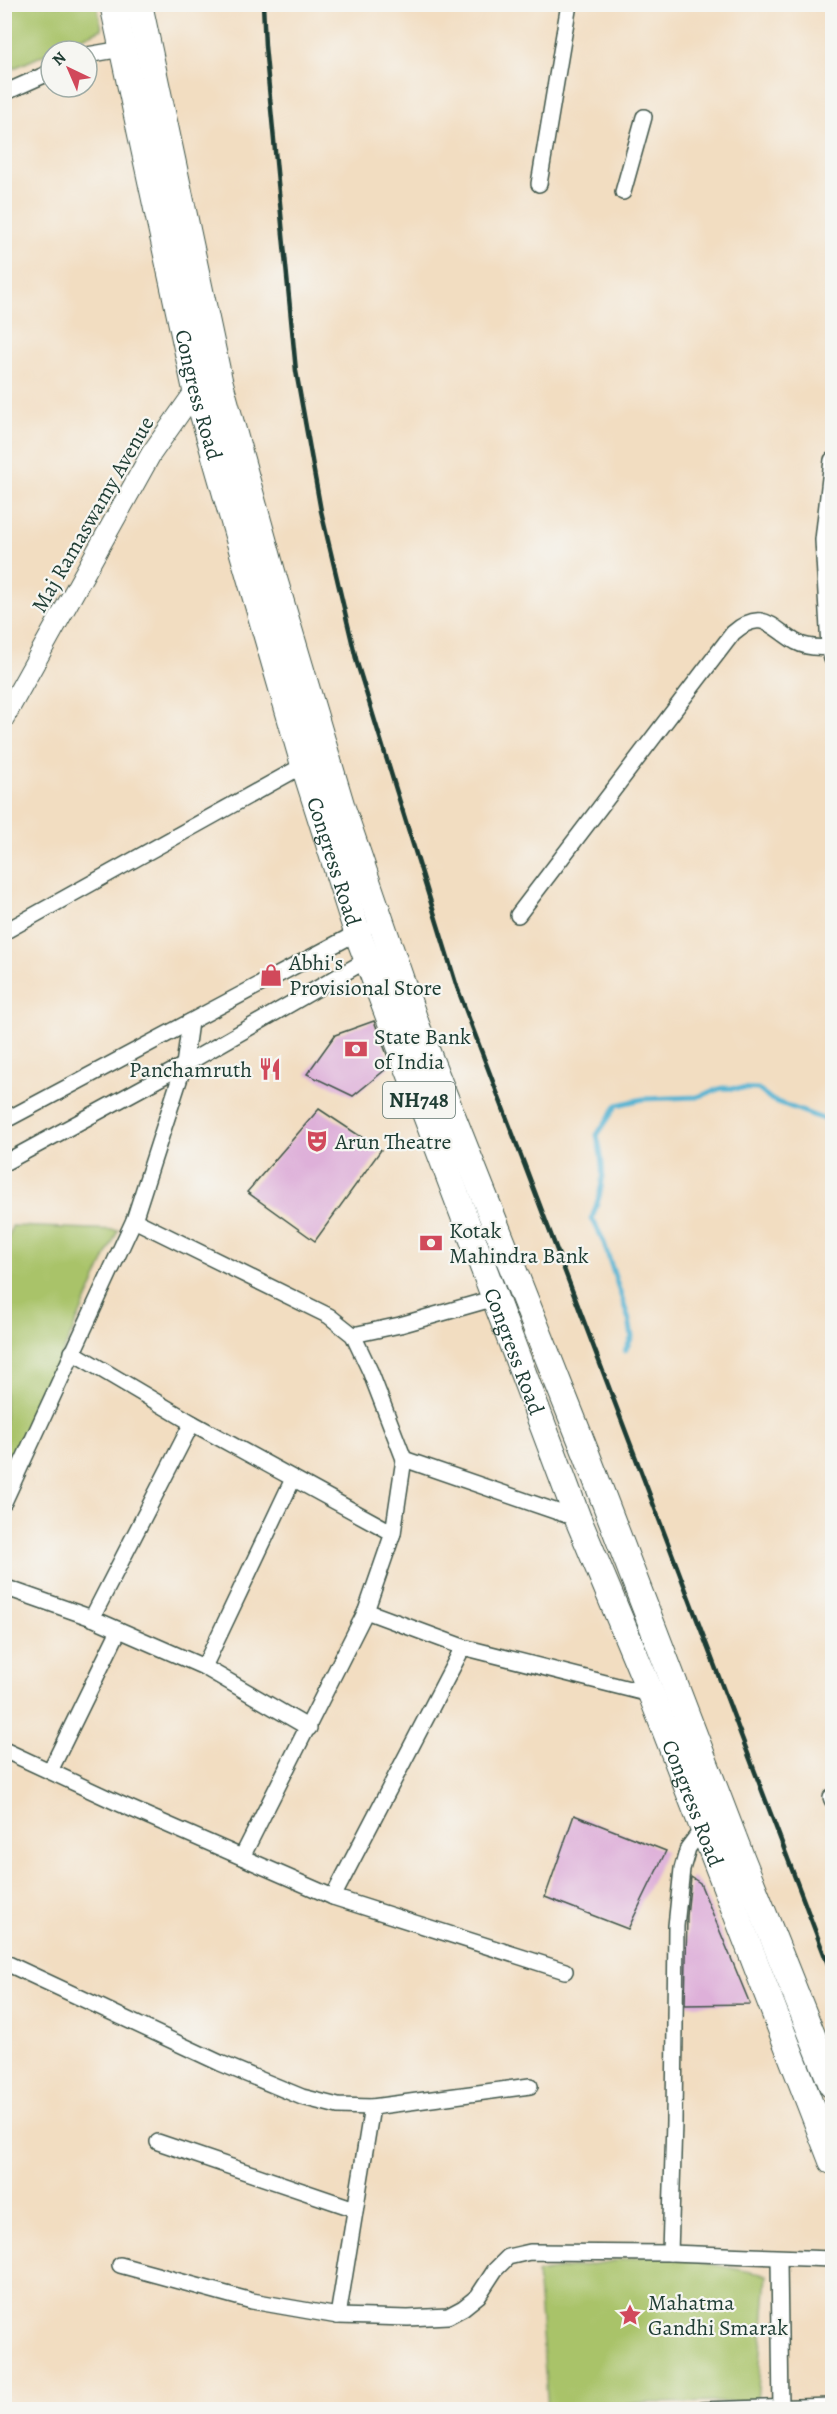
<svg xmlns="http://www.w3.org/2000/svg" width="837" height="2414" font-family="Alegreya,serif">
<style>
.green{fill:#a9c369;stroke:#64804e;stroke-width:1.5}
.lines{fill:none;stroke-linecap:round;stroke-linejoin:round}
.stream{stroke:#54b3d2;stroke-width:5}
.building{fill:#deb0d9}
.street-casing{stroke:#3f5549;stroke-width:18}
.secondary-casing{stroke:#3f5549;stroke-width:22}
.highway-casing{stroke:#3f5549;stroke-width:28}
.street{stroke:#fff;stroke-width:15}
.secondary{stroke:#fff;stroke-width:20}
.highway{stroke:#fff;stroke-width:26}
.rail{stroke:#1f3d34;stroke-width:4.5}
.labels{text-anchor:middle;stroke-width:4.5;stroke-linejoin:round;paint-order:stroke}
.shield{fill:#f6f6f2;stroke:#60746d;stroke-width:1.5}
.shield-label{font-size:21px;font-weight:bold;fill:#1f3d34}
.street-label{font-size:22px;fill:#1f3d34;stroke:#f6f6f2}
.poi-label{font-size:22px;fill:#1f3d34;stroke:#f6f6f2;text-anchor:start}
</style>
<rect width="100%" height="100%" fill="#f6f6f2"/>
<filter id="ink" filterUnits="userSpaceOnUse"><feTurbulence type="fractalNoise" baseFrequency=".0167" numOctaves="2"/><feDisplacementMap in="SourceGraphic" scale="12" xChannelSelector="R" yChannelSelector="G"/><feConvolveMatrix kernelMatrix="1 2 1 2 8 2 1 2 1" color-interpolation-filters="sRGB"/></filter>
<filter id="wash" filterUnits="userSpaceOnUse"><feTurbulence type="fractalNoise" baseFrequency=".008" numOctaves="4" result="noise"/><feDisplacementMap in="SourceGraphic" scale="24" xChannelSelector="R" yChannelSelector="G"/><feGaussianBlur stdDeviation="1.35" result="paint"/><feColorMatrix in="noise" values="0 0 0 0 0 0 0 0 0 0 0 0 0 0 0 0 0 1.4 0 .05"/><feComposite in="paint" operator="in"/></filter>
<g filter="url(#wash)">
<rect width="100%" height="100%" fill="#f2ddc1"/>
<g class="green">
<polygon points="5,4 97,5 102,29 5,72"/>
<polygon points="12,1226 118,1230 5,1481 4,1253"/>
<polygon points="659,2254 767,2275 757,2402 637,2403 601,2409 548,2409 537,2273"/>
</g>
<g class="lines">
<path class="stream" d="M625 1351 632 1337 629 1320 603 1240 592 1218C605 1184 605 1171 597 1135L617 1105 643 1099 697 1097 722 1088 758 1089 772 1100 823 1119 832 1126"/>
</g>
<g id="blocks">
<g class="building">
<polygon points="374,1021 391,1065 353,1096 307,1074 335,1035"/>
<polygon points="319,1109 381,1150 315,1241 247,1192"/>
<polygon points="574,1815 666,1851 628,1929 545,1897"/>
<polygon points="691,1877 700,1883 750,2004 685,2005 687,1916"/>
</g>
</g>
</g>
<g filter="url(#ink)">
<use href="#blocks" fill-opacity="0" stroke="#3f5549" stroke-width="1.5"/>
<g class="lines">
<g class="street-casing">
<g id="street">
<polyline points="87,55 128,48"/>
<polyline points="4,93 51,72"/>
<polyline points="539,184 569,4"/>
<polyline points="623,192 644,117"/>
<polyline points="832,460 823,540 829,647 832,659"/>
<path d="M518 915 733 633C762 607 772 628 796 642 807 648 818 648 829 647"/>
<polyline points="4,932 304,765"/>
<polyline points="190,1022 184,1065 134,1220 329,1316 353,1335 370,1371 404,1459 393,1533 366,1611 242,1857"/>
<polyline points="4,1121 364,929"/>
<polyline points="4,1163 184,1065 372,957"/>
<polyline points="353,1335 400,1325 495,1298"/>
<polyline points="72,1352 192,1423 393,1533"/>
<polyline points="404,1459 578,1519"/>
<polyline points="4,1502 134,1220"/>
<polyline points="4,1587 92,1618 204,1667 309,1728"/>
<polyline points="366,1611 463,1647 657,1696"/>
<polyline points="92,1618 192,1423"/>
<polyline points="204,1667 293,1479"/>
<polyline points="4,1750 118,1803 333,1897 463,1647"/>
<polyline points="50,1771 119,1630"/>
<polyline points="831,1797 832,1800"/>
<polyline points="333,1897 565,1971"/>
<polyline points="4,1962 220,2063 302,2097 338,2106 372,2107 530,2086"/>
<polyline points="158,2142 355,2209"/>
<polyline points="670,2253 674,2122 676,1926 682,1869 688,1848 703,1828"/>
<polyline points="779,2259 781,2410"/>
<polyline points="120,2265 252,2301 338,2316 408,2318 448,2316 463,2308 478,2296 495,2270 508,2257 530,2252 670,2253 832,2259"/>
<polyline points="338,2316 372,2107"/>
<polyline points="702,2410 832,2406"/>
</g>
</g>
<g class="secondary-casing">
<polyline id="secondary" points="4,718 151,454 196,390 205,386"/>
</g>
<g class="highway-casing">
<g id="highway">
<path id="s1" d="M113 4 196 390 304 765 357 932 578 1519 652 1696 832 2161"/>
<polyline points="139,4 219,380 274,579 342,808 417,1027 586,1453 739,1852 832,2085"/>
</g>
</g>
<use href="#street" class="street"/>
<use href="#secondary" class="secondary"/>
<use href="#highway" class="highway"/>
<polyline class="rail" points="263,4 265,46 296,371 321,511 357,663 457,987 832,1975"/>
</g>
</g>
<defs>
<g id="shop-bare" transform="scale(1.8)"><path d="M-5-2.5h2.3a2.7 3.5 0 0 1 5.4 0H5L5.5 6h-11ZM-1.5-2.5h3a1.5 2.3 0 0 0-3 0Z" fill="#d1495b" stroke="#f6f6f2" stroke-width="2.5" paint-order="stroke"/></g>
<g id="bank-bare" transform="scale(1.8)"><path d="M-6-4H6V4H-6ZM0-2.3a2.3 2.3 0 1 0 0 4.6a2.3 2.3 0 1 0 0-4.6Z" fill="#d1495b" stroke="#f6f6f2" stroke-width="2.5" paint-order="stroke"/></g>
<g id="restaurant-bare" transform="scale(1.8)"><path d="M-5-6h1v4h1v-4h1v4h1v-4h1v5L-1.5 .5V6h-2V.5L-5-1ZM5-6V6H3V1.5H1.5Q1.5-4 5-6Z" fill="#d1495b" stroke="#f6f6f2" stroke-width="2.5" paint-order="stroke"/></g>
<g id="theatre-bare" transform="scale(1.8)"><path d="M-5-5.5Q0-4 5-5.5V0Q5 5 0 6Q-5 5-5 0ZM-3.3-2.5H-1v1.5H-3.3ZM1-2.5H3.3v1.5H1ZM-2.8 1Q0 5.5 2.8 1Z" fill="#d1495b" stroke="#f6f6f2" stroke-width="2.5" paint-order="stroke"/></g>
<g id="sight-bare" transform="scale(1.8)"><path d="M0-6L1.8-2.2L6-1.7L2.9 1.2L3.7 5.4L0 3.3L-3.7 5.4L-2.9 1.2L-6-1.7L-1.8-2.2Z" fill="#d1495b" stroke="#f6f6f2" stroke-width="2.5" paint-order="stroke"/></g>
</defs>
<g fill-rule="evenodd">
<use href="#shop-bare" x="271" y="975"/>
<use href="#bank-bare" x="356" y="1049"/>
<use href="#restaurant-bare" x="270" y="1069"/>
<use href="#theatre-bare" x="317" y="1141"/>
<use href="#bank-bare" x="431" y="1243"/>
<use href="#sight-bare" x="630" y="2315"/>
</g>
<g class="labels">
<rect class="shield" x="383" y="1082" width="72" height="36" rx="4.5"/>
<g class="shield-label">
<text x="419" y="1107">NH748</text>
</g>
<g class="street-label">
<text dy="8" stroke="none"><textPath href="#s1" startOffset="400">Congress Road</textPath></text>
<text transform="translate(92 514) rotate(-60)" y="8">Maj Ramaswamy Avenue</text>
<text dy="8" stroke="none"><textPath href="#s1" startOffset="886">Congress Road</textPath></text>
<text dy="8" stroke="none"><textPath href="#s1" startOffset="1408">Congress Road</textPath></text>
<text dy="8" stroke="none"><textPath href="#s1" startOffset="1894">Congress Road</textPath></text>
</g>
<g class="poi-label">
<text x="289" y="970">Abhi's<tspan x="289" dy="25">Provisional Store</tspan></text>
<text x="374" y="1044">State Bank<tspan x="374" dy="25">of India</tspan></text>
<text x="252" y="1077" text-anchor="end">Panchamruth</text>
<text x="335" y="1149">Arun Theatre</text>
<text x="449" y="1238">Kotak<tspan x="449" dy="25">Mahindra Bank</tspan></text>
<text x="648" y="2310">Mahatma<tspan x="648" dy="25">Gandhi Smarak</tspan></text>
</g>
</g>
<rect width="837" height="2414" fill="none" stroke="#f6f6f2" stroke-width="24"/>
<g transform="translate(69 69) rotate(316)"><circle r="28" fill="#f6f6f2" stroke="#a0aca6" stroke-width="1.5"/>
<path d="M0-4.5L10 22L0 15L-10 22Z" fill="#d1495b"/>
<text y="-9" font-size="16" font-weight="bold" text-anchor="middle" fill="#1f3d34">N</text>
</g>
</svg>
